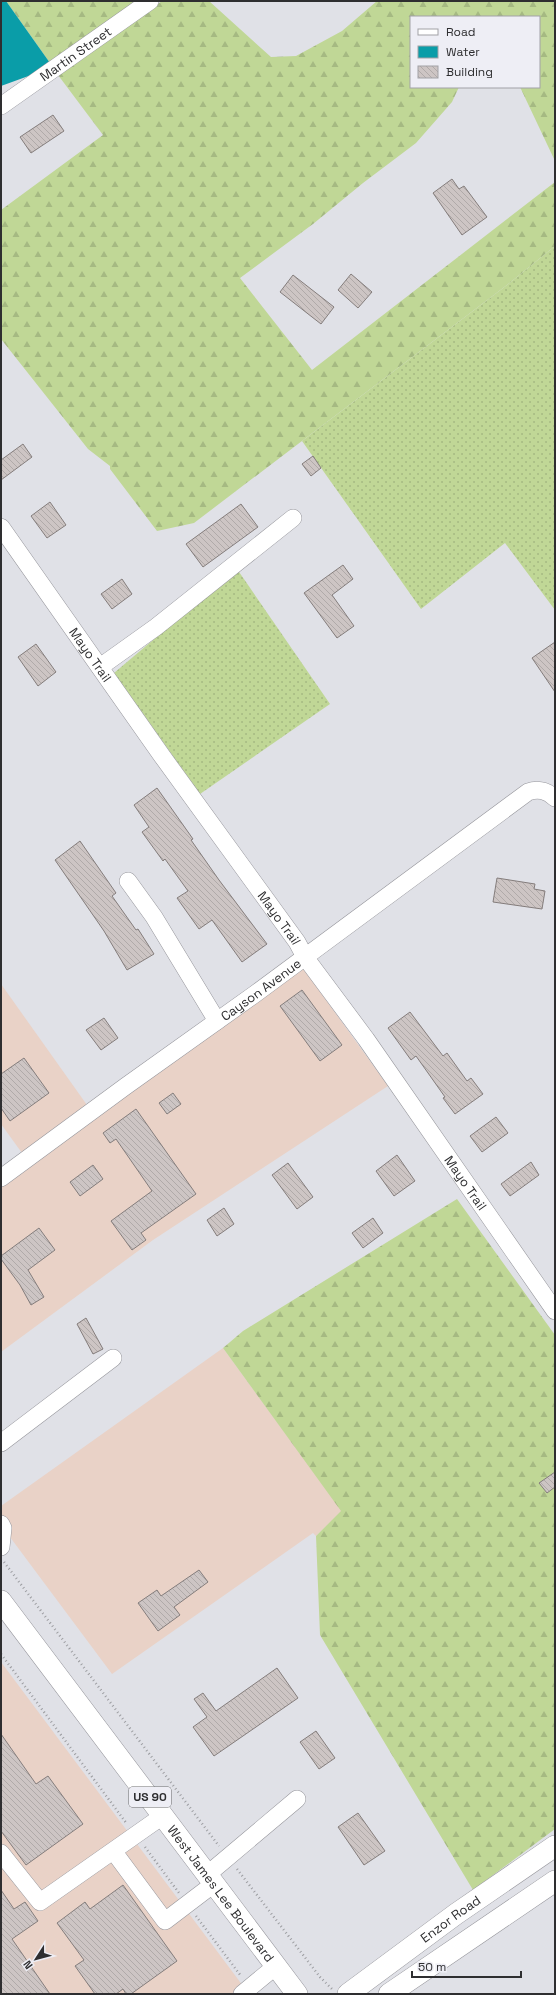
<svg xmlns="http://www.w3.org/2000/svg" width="556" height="1995" font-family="'Space Grotesk',sans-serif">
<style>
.commercial{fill:#e9d2c7}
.grass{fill:url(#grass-dots)}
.forest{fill:url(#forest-firs)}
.water{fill:#0a9da8}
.building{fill:url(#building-back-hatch);stroke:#847d7c}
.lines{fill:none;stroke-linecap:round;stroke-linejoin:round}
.minor-casing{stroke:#96969c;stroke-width:18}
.major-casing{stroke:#96969c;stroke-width:22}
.path{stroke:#9c9da1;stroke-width:2.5;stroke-dasharray:1 3;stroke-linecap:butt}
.minor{stroke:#fff;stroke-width:17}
.major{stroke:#fff;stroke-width:21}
.labels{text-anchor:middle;stroke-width:3;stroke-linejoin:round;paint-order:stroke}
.shield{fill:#eeeef5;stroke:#68686b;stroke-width:1}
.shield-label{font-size:12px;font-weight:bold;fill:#2e2e30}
.street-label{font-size:13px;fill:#2e2e30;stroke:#eeeef5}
</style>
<defs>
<pattern id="grass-dots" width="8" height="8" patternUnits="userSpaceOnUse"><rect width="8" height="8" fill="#c0d796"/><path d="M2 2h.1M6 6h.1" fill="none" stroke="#a5b982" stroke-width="1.8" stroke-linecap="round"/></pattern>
<pattern id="forest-firs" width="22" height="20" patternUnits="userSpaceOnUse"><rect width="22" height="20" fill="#c0d796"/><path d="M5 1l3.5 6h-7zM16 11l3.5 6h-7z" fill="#a5b982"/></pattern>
<pattern id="building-back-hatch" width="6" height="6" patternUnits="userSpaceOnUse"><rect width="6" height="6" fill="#cdc5c4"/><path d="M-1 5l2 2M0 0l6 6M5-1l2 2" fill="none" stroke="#b0aaa9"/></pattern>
</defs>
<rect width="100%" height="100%" fill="#e0e1e7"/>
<g class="commercial">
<polygon points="303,968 388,1086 153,1240 1,1352 1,1187"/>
<polygon points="1,984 87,1105 22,1153 1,1124"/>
<polygon points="223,1348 342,1511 316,1536 313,1533 112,1674 1,1525 1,1506"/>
<polygon points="1,1662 249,1994 1,1994"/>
</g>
<g class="grass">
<polygon points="555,246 555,610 505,543 421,609 302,441 507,285"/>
<polygon points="237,569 330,704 200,794 114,673"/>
</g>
<g class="forest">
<polygon points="6,1 137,1 50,63"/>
<polygon points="162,1 209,1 271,57 296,56 342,31 377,1 555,1 555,161 520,87 539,87 539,17 411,17 411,87 459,87 452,102 416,143 363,183 313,224 240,278 312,370 555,182 555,246 507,285 194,523 157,531 110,469 110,466 88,449 1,339 1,210 103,135 58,75"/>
<polygon points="457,1199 555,1335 555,1829 473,1890 320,1635 316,1536 341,1511 223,1348 243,1331"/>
</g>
<polygon class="water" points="1,1 6,1 50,63 34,74 1,86"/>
<g class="building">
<polygon points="53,115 64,131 31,153 20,137"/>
<polygon points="452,179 459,189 464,186 487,217 462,235 433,193"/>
<polygon points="351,274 372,292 358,308 338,290"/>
<polygon points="293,275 334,307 321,324 280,292"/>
<polygon points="23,444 32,457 1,480 1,460"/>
<polygon points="313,456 321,468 311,476 302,464"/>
<polygon points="50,502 66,525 47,538 31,516"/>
<polygon points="241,504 258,527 203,567 186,544"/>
<polygon points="343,565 353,579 332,595 354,626 337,638 304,593"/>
<polygon points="122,579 132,594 112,609 101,594"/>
<polygon points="555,642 555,692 532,658"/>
<polygon points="36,644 56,672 38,686 18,657"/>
<polygon points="157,788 193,839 191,840 219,880 267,944 242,962 212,920 199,929 177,898 188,891 165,859 163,861 142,832 149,827 134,805"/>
<polygon points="80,841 116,893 112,896 136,930 138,929 154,954 127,970 104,931 55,860"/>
<polygon points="497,878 535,884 534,889 545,891 542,909 493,902"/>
<polygon points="302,990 342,1045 320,1061 280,1006"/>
<polygon points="410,1012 443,1056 447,1053 467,1081 471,1078 483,1094 455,1114 443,1098 445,1097 416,1056 411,1060 388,1028"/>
<polygon points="104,1018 118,1038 101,1050 86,1030"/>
<polygon points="24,1058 49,1093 10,1121 1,1108 1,1074"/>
<polygon points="173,1093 181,1104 167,1114 159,1103"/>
<polygon points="136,1109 196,1194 141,1233 146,1240 132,1250 111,1221 152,1191 116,1139 110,1143 103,1133"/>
<polygon points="496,1117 508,1133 482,1152 470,1136"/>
<polygon points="397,1155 415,1181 394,1196 376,1171"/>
<polygon points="531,1162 539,1175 510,1196 501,1184"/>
<polygon points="288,1163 313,1197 297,1209 272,1175"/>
<polygon points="93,1165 103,1179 80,1196 70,1182"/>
<polygon points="224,1208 234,1224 217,1236 207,1220"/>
<polygon points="373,1218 383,1233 363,1248 352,1233"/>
<polygon points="39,1228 55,1250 28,1270 44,1297 31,1305 20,1285 1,1259 1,1256"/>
<polygon points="86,1318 103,1349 93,1354 77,1324"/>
<polygon points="555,1472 555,1487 547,1493 539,1483"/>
<polygon points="199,1570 208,1582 174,1607 180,1615 158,1631 138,1603 157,1590 161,1596"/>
<polygon points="277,1668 298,1698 214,1756 193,1727 207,1717 194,1699 203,1693 216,1711"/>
<polygon points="316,1731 335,1758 319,1769 300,1742"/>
<polygon points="1,1734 36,1784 48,1776 83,1824 26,1865 1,1831"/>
<polygon points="358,1813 385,1851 364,1865 338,1827"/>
<polygon points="123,1885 177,1961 131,1994 126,1994 123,1989 116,1994 95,1994 75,1966 84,1960 57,1923 85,1902 90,1909"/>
<polygon points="1,1890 14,1909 25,1902 38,1921 12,1939 50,1994 1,1994"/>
</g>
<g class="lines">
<g class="minor-casing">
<g id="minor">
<path id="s1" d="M1 106 150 1"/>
<path id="s2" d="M1 527 162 756 297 942 305 957 366 1039 555 1311"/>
<polyline points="100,667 156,627 293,518"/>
<polyline points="128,881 154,917 217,1021"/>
<path id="s3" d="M1 1178 126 1086 255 994 528 792C539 788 547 791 555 798"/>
<polyline points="1,1443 113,1358"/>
<polyline points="1,1524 3,1528 1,1547"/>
<polyline points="114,1852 165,1921 215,1883"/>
<polyline points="1,1853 40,1902 164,1815"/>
<polyline points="208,1874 297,1799"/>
<polyline points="242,1994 276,1966"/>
</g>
</g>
<g class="major-casing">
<g id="major">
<path id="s4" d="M1 1601 297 1994"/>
<path id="s5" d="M348 1994 456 1914 555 1846"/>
<polyline points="389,1994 555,1881"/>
</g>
</g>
<g class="path">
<polyline points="4,1562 219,1846"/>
<polyline points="1,1654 127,1824"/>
<polyline points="145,1847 179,1893"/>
<polyline points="237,1869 320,1977 332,1989"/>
<polyline points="196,1916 241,1976"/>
</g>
<use href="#minor" class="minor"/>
<use href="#major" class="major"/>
</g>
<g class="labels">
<rect class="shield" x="129" y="1787" width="42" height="20" rx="3"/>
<g class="shield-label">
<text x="150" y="1801">US 90</text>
</g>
<g class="street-label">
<text dy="5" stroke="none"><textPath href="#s1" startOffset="91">Martin Street</textPath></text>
<text dy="5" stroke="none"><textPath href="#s2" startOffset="156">Mayo Trail</textPath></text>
<text dy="5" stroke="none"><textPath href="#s2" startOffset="480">Mayo Trail</textPath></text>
<text dy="5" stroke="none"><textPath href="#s3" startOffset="321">Cayson Avenue</textPath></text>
<text dy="5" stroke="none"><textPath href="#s2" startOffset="804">Mayo Trail</textPath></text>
<text dy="5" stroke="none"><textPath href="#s4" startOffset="366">West James Lee Boulevard</textPath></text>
<text dy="5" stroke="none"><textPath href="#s5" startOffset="127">Enzor Road</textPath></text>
</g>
</g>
<rect width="556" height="1995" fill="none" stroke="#2e2e30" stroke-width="4"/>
<rect x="410" y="16" width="130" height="72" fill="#eeeef5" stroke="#a1a1a6"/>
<rect x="418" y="29" width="20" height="6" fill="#ffffff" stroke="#a1a1a6"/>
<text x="446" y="36" font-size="12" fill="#2e2e30">Road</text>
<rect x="418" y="46" width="20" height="12" fill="#0a9da8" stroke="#a1a1a6"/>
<text x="446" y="56" font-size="12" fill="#2e2e30">Water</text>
<rect x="418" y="66" width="20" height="12" fill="url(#building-back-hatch)" stroke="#a1a1a6"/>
<text x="446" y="76" font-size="12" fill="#2e2e30">Building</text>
<g transform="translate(36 1959) rotate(234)" stroke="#eeeef5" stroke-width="3" paint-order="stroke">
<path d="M0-3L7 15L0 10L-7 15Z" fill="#2e2e30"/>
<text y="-6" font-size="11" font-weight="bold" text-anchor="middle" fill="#2e2e30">N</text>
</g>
<path d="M412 1971v6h109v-6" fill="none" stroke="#2e2e30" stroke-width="2"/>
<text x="418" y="1971" font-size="12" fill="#2e2e30" stroke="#eeeef5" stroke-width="3" paint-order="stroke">50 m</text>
</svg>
